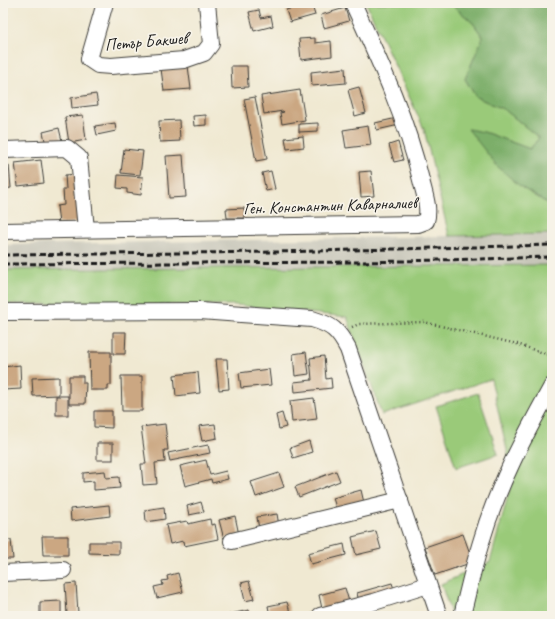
<svg xmlns="http://www.w3.org/2000/svg" width="555" height="619" font-family="Caveat,sans-serif">
<style>
.industrial{fill:#c6c5b8}
.green{fill:#9aca79;stroke:#5b734a}
.forest{fill:#7bae69;stroke:#4c6542}
.building{fill:#cba782}
.lines{fill:none;stroke-linecap:round;stroke-linejoin:round}
.minor-casing{stroke:#3c3b37;stroke-width:18}
.path{stroke:#3c3b37;stroke-width:2.5;stroke-dasharray:1 3;stroke-linecap:butt}
.minor{stroke:#fff;stroke-width:16}
.rail{stroke:#1c1c1c;stroke-width:3;stroke-dasharray:6 3;stroke-linecap:butt}
.labels{text-anchor:middle;stroke-width:3.5;stroke-linejoin:round;paint-order:stroke}
.street-label{font-size:17px;fill:#1c1c1c;stroke:#f7f3e8}
</style>
<rect width="100%" height="100%" fill="#f7f3e8"/>
<filter id="ink" filterUnits="userSpaceOnUse"><feTurbulence type="fractalNoise" baseFrequency=".025" numOctaves="2"/><feDisplacementMap in="SourceGraphic" scale="8" xChannelSelector="R" yChannelSelector="G"/><feConvolveMatrix kernelMatrix="1 2 1 2 8 2 1 2 1" color-interpolation-filters="sRGB"/></filter>
<filter id="wash" filterUnits="userSpaceOnUse"><feTurbulence type="fractalNoise" baseFrequency=".012" numOctaves="4" result="noise"/><feDisplacementMap in="SourceGraphic" scale="16" xChannelSelector="R" yChannelSelector="G"/><feGaussianBlur stdDeviation="0.9" result="paint"/><feColorMatrix in="noise" values="0 0 0 0 0 0 0 0 0 0 0 0 0 0 0 0 0 1.4 0 .05"/><feComposite in="paint" operator="in"/></filter>
<g filter="url(#wash)">
<rect width="100%" height="100%" fill="#f0e9d2"/>
<polygon class="industrial" points="552,234 552,265 3,270 3,245"/>
<g class="green">
<polygon points="366,3 450,3 473,23 483,37 465,79 476,97 505,110 539,138 530,149 484,132 521,187 552,206 552,234 449,236 424,129"/>
<polygon points="552,265 552,616 452,616 441,584 490,562 513,477 491,379 382,415 347,317 236,305 3,304 3,270"/>
<polygon points="478,393 498,454 456,468 436,406"/>
</g>
<polygon class="forest" points="450,3 552,3 552,206 521,187 497,166 468,129 484,132 530,149 539,138 505,110 476,97 465,79 483,37 473,23"/>
<g id="blocks">
<g class="building">
<polygon points="311,3 315,15 290,22 286,10"/>
<polygon points="345,8 349,21 324,28 321,15"/>
<polygon points="259,10 261,18 271,16 273,26 254,31 249,12"/>
<polygon points="315,38 315,43 331,41 332,56 301,60 299,39"/>
<polygon points="188,66 191,89 164,91 161,69"/>
<polygon points="231,66 247,66 248,87 232,88"/>
<polygon points="345,68 346,83 312,86 311,72"/>
<polygon points="359,87 366,113 355,116 348,90"/>
<polygon points="300,90 305,120 282,124 280,113 284,112 283,111 264,114 261,96"/>
<polygon points="96,94 98,105 72,108 71,98"/>
<polygon points="255,97 267,159 256,161 244,99"/>
<polygon points="83,115 86,140 69,143 65,117"/>
<polygon points="206,115 206,125 194,126 193,116"/>
<polygon points="397,118 399,125 377,130 375,123"/>
<polygon points="179,120 180,141 160,142 159,121"/>
<polygon points="115,123 116,131 97,135 95,126"/>
<polygon points="318,123 318,131 299,132 299,124"/>
<polygon points="368,126 371,145 346,148 343,130"/>
<polygon points="59,128 62,141 46,145 43,132"/>
<polygon points="303,136 304,147 287,149 285,138"/>
<polygon points="398,142 403,160 394,162 389,145"/>
<polygon points="124,149 143,151 140,175 121,173"/>
<polygon points="183,155 186,197 169,198 166,156"/>
<polygon points="41,160 44,183 18,186 15,163"/>
<polygon points="9,165 11,188 3,189 3,166"/>
<polygon points="271,171 275,189 266,191 262,173"/>
<polygon points="371,171 374,196 361,197 359,172"/>
<polygon points="77,174 81,222 59,224 57,206 64,205 63,189 66,189 65,175"/>
<polygon points="118,175 143,177 141,195 127,193 127,189 117,188"/>
<polygon points="244,208 245,218 227,218 226,209"/>
<polygon points="113,332 126,332 125,354 113,354"/>
<polygon points="89,352 111,352 111,385 108,385 108,390 90,390"/>
<polygon points="306,352 309,374 295,376 293,354"/>
<polygon points="324,356 326,379 331,378 332,388 295,392 294,382 312,380 310,358"/>
<polygon points="216,359 227,359 229,389 219,390"/>
<polygon points="20,365 21,389 3,390 3,367"/>
<polygon points="269,369 271,385 241,388 239,373"/>
<polygon points="198,372 200,393 176,396 174,375"/>
<polygon points="69,376 83,376 83,383 86,383 85,404 69,404"/>
<polygon points="121,376 142,376 142,411 122,411"/>
<polygon points="59,377 59,395 33,396 32,378"/>
<rect x="56" y="396" width="12" height="19"/>
<polygon points="314,398 317,419 292,422 290,401"/>
<polygon points="94,411 112,411 112,428 94,427"/>
<polygon points="282,413 286,427 279,429 276,415"/>
<polygon points="165,424 168,450 164,450 165,462 155,463 157,484 143,485 141,464 146,464 141,427"/>
<polygon points="215,424 217,438 202,441 199,426"/>
<polygon points="309,441 312,452 293,458 290,448"/>
<rect x="97" y="443" width="16" height="17"/>
<polygon points="208,445 210,453 170,461 168,453"/>
<polygon points="206,460 210,475 226,471 228,479 212,483 211,479 185,486 180,466"/>
<polygon points="105,471 106,478 119,477 120,488 94,490 94,481 83,482 83,473"/>
<polygon points="336,471 340,481 299,497 295,487"/>
<polygon points="279,473 284,487 256,497 251,482"/>
<polygon points="361,490 364,503 337,511 333,498"/>
<polygon points="201,502 204,512 189,515 187,506"/>
<polygon points="109,505 110,516 71,521 70,509"/>
<polygon points="164,507 165,519 146,522 145,510"/>
<polygon points="277,514 279,526 259,529 257,517"/>
<polygon points="235,516 239,535 224,539 219,520"/>
<polygon points="210,519 211,525 215,524 218,539 184,546 183,541 170,544 166,525 187,521 188,524"/>
<polygon points="376,531 381,549 356,555 352,537"/>
<polygon points="463,534 473,562 435,575 425,547"/>
<polygon points="42,536 68,536 68,555 43,555"/>
<polygon points="3,540 11,540 13,559 3,559"/>
<polygon points="89,542 119,542 119,554 89,553"/>
<polygon points="344,544 346,555 311,564 308,553"/>
<polygon points="178,573 183,592 157,598 154,587 163,585 162,581 168,580 167,576"/>
<polygon points="249,581 254,599 245,601 241,583"/>
<polygon points="76,583 78,613 67,614 65,584"/>
<polygon points="392,583 395,592 359,602 357,593"/>
<polygon points="345,588 350,605 323,613 319,595"/>
<polygon points="61,601 61,616 40,616 40,602"/>
<polygon points="287,602 290,612 285,613 285,616 270,616 268,606"/>
<polygon points="249,610 250,616 226,616 226,615"/>
</g>
</g>
</g>
<g filter="url(#ink)">
<use href="#blocks" fill-opacity="0" stroke="#3c3b37" stroke-width="1"/>
<g class="lines">
<g class="minor-casing">
<g id="minor">
<polyline points="105,3 89,59 98,65 111,66 184,60 204,53 211,44 207,3"/>
<polyline points="4,150 67,148 79,158 86,229"/>
<path d="M3 231 418 224 426 221C430 208 424 193 421 180 406 117 380 62 353 3"/>
<path d="M3 312 200 311 312 319C332 325 338 330 348 349L439 616"/>
<polyline points="232,541 400,500"/>
<polyline points="3,573 63,570"/>
<polyline points="320,616 374,602 428,585"/>
<path d="M462 616C468 590 474 564 482 539 498 485 525 435 552 386"/>
</g>
</g>
<polyline class="path" points="352,327 359,324 424,322 517,344 552,356"/>
<use href="#minor" class="minor"/>
<g class="rail">
<polyline points="3,255 276,252 552,245"/>
<polyline points="3,264 364,262 552,257"/>
</g>
</g>
</g>
<g class="labels">
<g class="street-label">
<text transform="translate(146 41) rotate(-5)" y="6">Петър Бакшев</text>
<text transform="translate(330 205) rotate(-2)" y="6">Ген. Константин Каварналиев</text>
</g>
</g>
<rect width="555" height="619" fill="none" stroke="#f7f3e8" stroke-width="16"/>
</svg>
